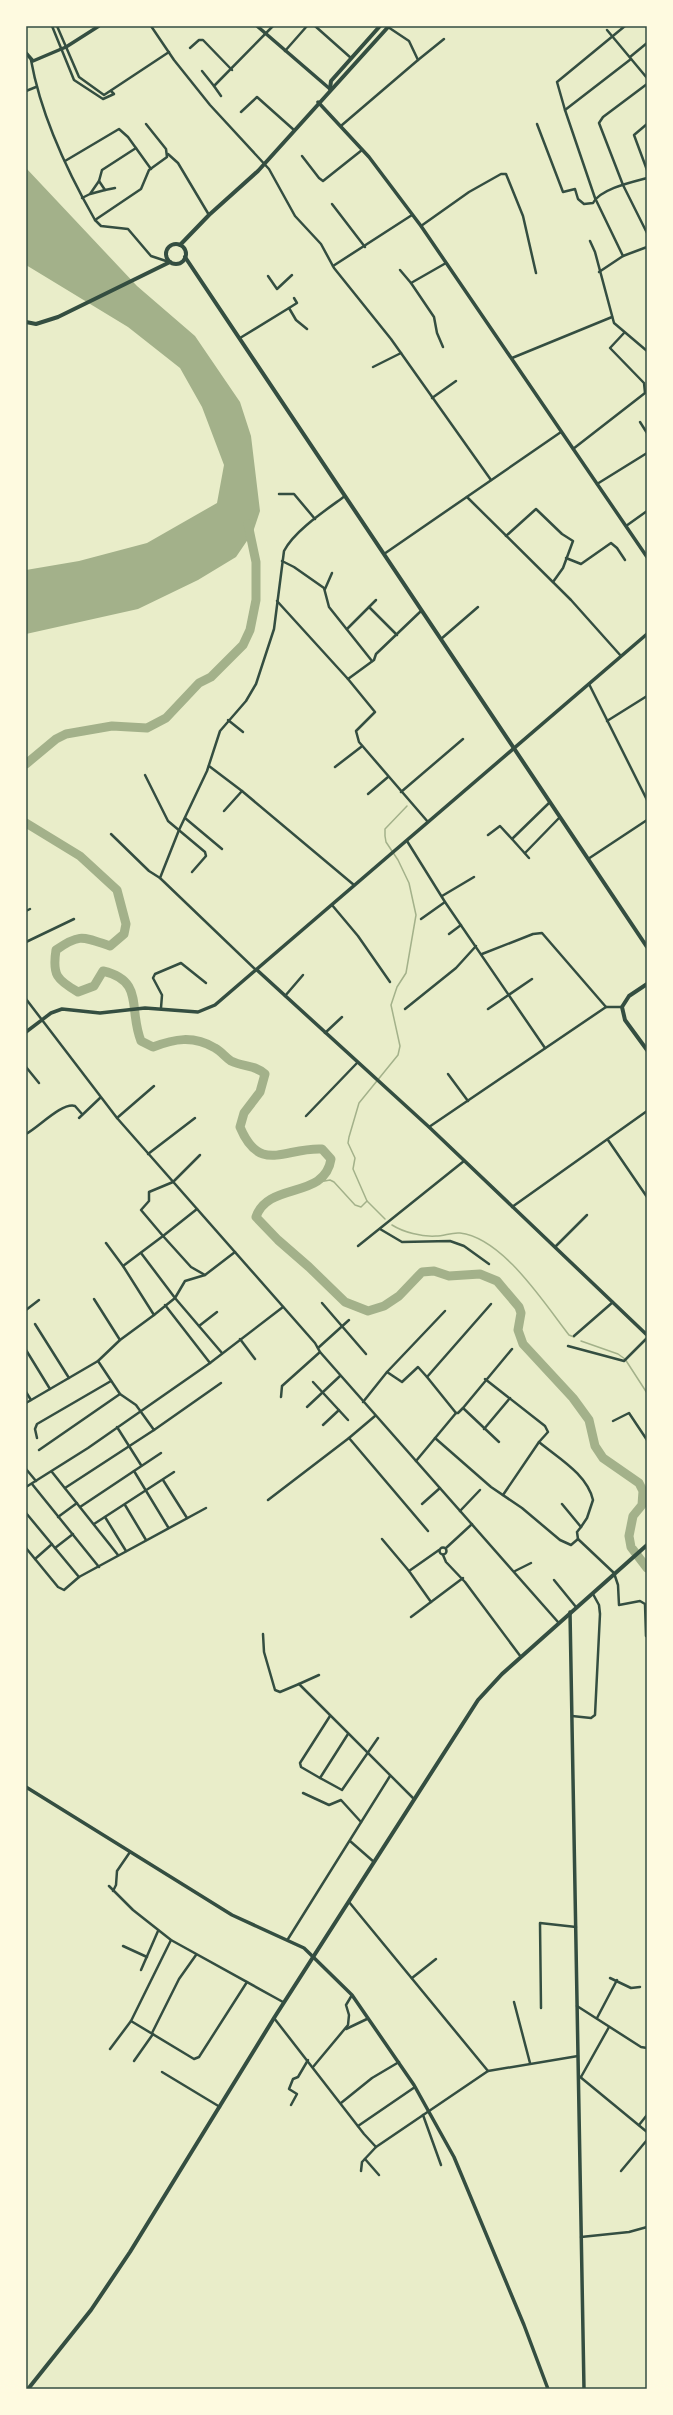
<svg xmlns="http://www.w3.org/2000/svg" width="673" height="2415" font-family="'Alegreya Sans',sans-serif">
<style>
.water{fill:#a3b18a}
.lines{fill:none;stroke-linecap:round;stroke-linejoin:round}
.stream{stroke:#a3b18a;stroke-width:1.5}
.river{stroke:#a3b18a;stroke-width:9}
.minor{stroke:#344e41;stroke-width:2.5}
.tertiary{stroke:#344e41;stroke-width:3.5}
.secondary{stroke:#344e41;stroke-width:4}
.primary{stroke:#344e41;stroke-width:4}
.neatline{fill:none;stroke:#344e41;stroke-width:1.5}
</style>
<rect width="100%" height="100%" fill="#e9edc9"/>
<polygon class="water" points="26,168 137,286 195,336 240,402 251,436 260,511 253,532 236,557 198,580 138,609 26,634 26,570 79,561 147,543 217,503 224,465 202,407 180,368 128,327 26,265"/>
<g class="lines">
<g class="stream">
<polyline points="319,1182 330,1180 334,1182 355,1205 361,1207 367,1201"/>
<polyline points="385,1219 367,1201 353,1169 355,1158 348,1143 349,1137 359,1103 398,1055 400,1046 391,1005 397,987 406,973 416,915 409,883 398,860 386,842 385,836 385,829 407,806"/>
<path d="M392 1225C403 1232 422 1237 436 1236 444 1236 452 1232 460 1233 503 1238 544 1303 569 1335L574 1337"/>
<polyline points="581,1341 618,1354 625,1359 647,1393"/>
</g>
<g class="river">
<polyline points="26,764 56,739 66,734 112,726 147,728 166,718 199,683 211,677 243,645 250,630 256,600 256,562 248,524"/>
<path d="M26 823 80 856 117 890 126 924 124 934 110 946C83 937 80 933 56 950 52 975 57 980 78 992L94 986 103 971C145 981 128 1009 141 1041L153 1047C174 1039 193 1035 215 1048 221 1051 225 1057 231 1061 243 1067 256 1065 265 1074L260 1092 244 1113 240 1127C260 1175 285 1147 322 1149L331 1159C325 1200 268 1181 256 1217L278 1240 309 1267 345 1302 368 1311 384 1306 399 1296 422 1272 434 1271 449 1276 480 1274 497 1281 519 1307 521 1313 518 1330 523 1344 573 1398 589 1420 595 1446 603 1458 639 1483 643 1491 642 1505 633 1516 629 1536 631 1547 647 1568"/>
</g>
<g class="minor">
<polyline points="52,26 74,80 103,99 114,94 111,91"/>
<polyline points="57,26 79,77 104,95 169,52"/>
<polyline points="151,26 174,60 210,105 269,169 295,216 321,244 334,268 391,339 491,480"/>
<polyline points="315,26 351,58"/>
<polyline points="607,30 647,78"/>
<polyline points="190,48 199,40 203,40 232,70"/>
<polyline points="285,51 307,26"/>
<polyline points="630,57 647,43"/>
<polyline points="631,59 565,110 595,198 623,256 647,247"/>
<path d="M31 60C41 116 67 171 95 220L101 226 128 229 151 256 169 262"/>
<polyline points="418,60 444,39"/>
<polyline points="202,71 214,86"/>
<polyline points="647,84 603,117 599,123 623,185 647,233"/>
<polyline points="26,91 36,87"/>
<polyline points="221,96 214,86 273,26"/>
<polyline points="565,110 557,82 625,26"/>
<polyline points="241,112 257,97 294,130"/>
<path d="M537 124 563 192 575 189 578 199 584 204 593 203C600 189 632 182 647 178"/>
<polyline points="647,124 634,135 647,170"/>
<polyline points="342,125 418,60 409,41 388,27"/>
<polyline points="168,154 178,163 209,215"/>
<polyline points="302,156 319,178 323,181 362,150"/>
<polyline points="65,161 119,129 128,137 151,169"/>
<polyline points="99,181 102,170 136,148"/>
<polyline points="105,190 115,188"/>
<polyline points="82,198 90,194 105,190 99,181 90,194"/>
<polyline points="332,204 365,247"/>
<polyline points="95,220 141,189 149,170 167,157 166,149 146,124"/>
<polyline points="421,226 469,192 501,174 506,174 523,216 536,273"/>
<polyline points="590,241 595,252 614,323 647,351"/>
<polyline points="333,266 412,215"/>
<polyline points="400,270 411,283 446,263"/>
<polyline points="599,272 623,256"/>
<polyline points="268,276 277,289 292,275"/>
<polyline points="411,283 434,317 437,333 443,347"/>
<polyline points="289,308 297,303 294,298"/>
<polyline points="240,338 289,308 296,320 307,329"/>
<polyline points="512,358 612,317"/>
<polyline points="373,367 401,353"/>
<polyline points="432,398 456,381"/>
<polyline points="640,422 647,433"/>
<polyline points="573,449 645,393 644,383 610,348 624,333"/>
<polyline points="597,484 647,453"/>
<polyline points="279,494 294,494 315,519"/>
<polyline points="467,497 571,600 621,656"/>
<polyline points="626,526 647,511"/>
<polyline points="506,536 536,509 562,534 573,541 563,568 553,582"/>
<polyline points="384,554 561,432"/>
<polyline points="566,558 581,564 611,543 617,548 625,560"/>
<polyline points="282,561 294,567 324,588 329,607 372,661"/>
<polyline points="325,589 332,573"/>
<polyline points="277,601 348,679"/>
<polyline points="369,607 397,635"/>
<polyline points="421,611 376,654 374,660 348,679 375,712 356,731 359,742 428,822"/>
<polyline points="347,629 376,600"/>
<polyline points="441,639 478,607"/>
<polyline points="589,684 647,800"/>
<polyline points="228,720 243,732"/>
<polyline points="607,721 647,696"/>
<polyline points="209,766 242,791 354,885"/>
<polyline points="335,767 361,747"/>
<polyline points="145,775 168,821 205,852 206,856 192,872"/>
<polyline points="401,792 463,739"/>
<polyline points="368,794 388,777"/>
<polyline points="224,811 242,791"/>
<polyline points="185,818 222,849"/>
<polyline points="111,834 149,871 160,878"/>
<polyline points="488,835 500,826 512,839 550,802"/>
<polyline points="512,839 529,858"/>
<polyline points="407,841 445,902 545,1048"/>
<polyline points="525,853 560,817"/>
<polyline points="588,859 647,820"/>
<polyline points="442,896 474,877"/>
<polyline points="332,905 358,936 390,982"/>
<polyline points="26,911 30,909"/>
<polyline points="421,919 445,902"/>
<polyline points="449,934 461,925"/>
<polyline points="26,942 74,919"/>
<polyline points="482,954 533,934 542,933 606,1007"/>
<path d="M256 970 160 878 179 830 207 771 220 731 246 701 256 684 274 629 284 551C294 531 326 510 345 496"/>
<polyline points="285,996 303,975"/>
<polyline points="26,999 117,1118 315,1343 320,1352 558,1622"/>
<polyline points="161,1008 162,995 153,978 155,974 181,963 206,983"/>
<polyline points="405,1009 456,968 476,946"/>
<polyline points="488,1009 532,979"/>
<polyline points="325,1033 342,1017"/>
<polyline points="26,1067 39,1083"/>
<polyline points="448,1074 468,1101"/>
<polyline points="306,1116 357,1063"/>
<polyline points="79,1118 100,1098"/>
<polyline points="117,1118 154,1086"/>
<polyline points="429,1127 606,1007 622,1007"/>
<path d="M26 1134C38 1128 62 1102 75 1106L82 1114"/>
<polyline points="608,1140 647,1197"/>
<polyline points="148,1154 195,1118"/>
<polyline points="512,1207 647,1111"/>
<polyline points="197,1209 163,1236 191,1267 205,1275"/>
<polyline points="380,1229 402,1242 450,1241 464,1246 489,1264"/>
<polyline points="106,1243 123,1266 154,1315 175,1298 141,1253"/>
<polyline points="358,1246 464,1161"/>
<polyline points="555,1247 587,1215"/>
<polyline points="123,1266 163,1236 141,1210 149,1201 149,1192 173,1182 200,1155"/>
<polyline points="94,1299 120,1340"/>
<polyline points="322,1303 366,1354"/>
<polyline points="165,1305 210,1363"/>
<polyline points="26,1310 39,1300"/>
<polyline points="35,1324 69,1378"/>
<polyline points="199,1326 217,1312"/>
<polyline points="574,1336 613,1302"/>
<polyline points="240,1339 255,1359"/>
<polyline points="568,1346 624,1361 647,1338"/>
<polyline points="318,1348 349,1320"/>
<polyline points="26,1350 50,1389"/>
<polyline points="222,1353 175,1298 185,1281 205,1275 235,1252"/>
<polyline points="98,1361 120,1340 154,1315"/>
<polyline points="387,1372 445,1311"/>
<polyline points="427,1377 456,1413"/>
<path d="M485 1379 545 1426 548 1432 539 1442C558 1458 587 1474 593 1500L587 1518 581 1527"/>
<polyline points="313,1382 348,1420"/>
<polyline points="26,1392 31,1400"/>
<polyline points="281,1397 282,1386 320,1352"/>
<polyline points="363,1402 387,1372 402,1382 418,1367 427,1377 491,1304"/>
<polyline points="26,1403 98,1361 120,1394 136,1405 154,1430 221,1383"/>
<polyline points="307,1407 340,1376"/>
<polyline points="463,1408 499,1442"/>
<polyline points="613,1421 629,1413 647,1440"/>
<polyline points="323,1425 339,1410"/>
<polyline points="117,1427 141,1465"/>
<polyline points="484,1429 510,1398"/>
<polyline points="37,1438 35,1429 37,1424 111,1381"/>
<polyline points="349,1438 375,1416"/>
<polyline points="435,1438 491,1487 522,1508 560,1540 571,1545 578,1539 614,1573 618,1585 619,1605 640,1601 645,1604 646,1636"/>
<polyline points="39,1450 120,1394"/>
<polyline points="416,1461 456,1413 458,1413 463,1408 512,1349"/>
<polyline points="26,1469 36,1481"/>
<polyline points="134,1471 168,1527"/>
<polyline points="52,1472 118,1555"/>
<polyline points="163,1480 187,1518"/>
<polyline points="32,1484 99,1567"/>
<polyline points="26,1487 88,1448 210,1363 283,1307"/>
<polyline points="65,1488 154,1430"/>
<polyline points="503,1495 539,1442"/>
<polyline points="268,1500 349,1438 428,1531"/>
<polyline points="422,1504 440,1488"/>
<polyline points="562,1504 581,1527 577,1532 578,1539"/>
<polyline points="125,1505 146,1540"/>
<polyline points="80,1507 161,1453"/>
<polyline points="460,1511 480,1490"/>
<polyline points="26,1513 79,1577"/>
<polyline points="58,1517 77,1503"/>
<polyline points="105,1517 126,1551"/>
<polyline points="94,1524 174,1472"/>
<polyline points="382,1539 409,1571"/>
<circle cx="443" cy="1551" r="3.5"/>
<polyline points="26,1548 58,1587 64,1590 79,1577 206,1508"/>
<polyline points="55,1548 73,1534"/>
<polyline points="446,1548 472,1524"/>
<polyline points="439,1550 409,1571 431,1602 463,1578"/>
<polyline points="443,1555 446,1562 465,1582 521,1657"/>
<polyline points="35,1559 52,1544"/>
<polyline points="515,1571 531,1563"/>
<polyline points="554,1580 576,1607"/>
<polyline points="411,1617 431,1602"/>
<polyline points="263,1634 264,1652 275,1690 280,1692 299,1684 414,1799"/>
<polyline points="299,1684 319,1675"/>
<polyline points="330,1716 300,1763 301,1767 320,1778 348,1734"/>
<polyline points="572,1716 591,1718 595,1715 600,1614 599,1605 593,1594"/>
<polyline points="320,1778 342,1790 378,1738"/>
<polyline points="303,1793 329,1805 341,1800 361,1822"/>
<polyline points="350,1841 374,1862"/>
<polyline points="109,1886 133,1910 171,1940 283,2002"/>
<polyline points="113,1891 116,1885 117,1871 130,1852"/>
<polyline points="349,1902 488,2071"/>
<polyline points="288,1939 390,1776"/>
<polyline points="171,1940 131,2021 194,2059 199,2057 247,1982"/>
<polyline points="123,1946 147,1957"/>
<polyline points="141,1970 158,1931"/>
<polyline points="412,1978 436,1959"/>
<polyline points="610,1978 631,1988 640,1987"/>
<polyline points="514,2002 530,2063"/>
<polyline points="577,2006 641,2047 647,2048"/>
<polyline points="541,2008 540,1923 576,1927"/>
<polyline points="274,2018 364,2134 376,2147 488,2071 578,2056"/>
<polyline points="597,2018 617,1980"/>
<polyline points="346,2029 367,2019"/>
<polyline points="152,2033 179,1979 196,1955"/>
<polyline points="110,2049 131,2021"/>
<polyline points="134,2061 153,2034"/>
<polyline points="313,2067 348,2025 349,2015 346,2005 352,1995"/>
<polyline points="162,2072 220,2107"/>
<polyline points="579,2076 647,2132"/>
<polyline points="581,2077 609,2027"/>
<polyline points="341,2103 372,2078 399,2062"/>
<polyline points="291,2105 297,2094 289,2089 293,2079 298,2077 308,2060"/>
<polyline points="423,2115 441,2165"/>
<polyline points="639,2125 647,2115"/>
<polyline points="358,2126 415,2087"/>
<polyline points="365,2159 379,2175"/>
<polyline points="361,2171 362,2162 376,2147"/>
<polyline points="621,2171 647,2140"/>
<polyline points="581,2237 629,2232 647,2227"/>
</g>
<g class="tertiary">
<polyline points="257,26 330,89"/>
<polyline points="26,53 33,61 66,47 99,26"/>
<polyline points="318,102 369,157 421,226 647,557"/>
<polyline points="257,970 429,1127 647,1335"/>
<polyline points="26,1032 51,1013 62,1009 100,1013 145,1008 198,1012 215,1005 647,634"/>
<polyline points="570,1612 584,2389"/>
<polyline points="26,1787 232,1915 304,1948 352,1995 414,2085 454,2157 524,2325 548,2389"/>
</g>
<polyline class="secondary" points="26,322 36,324 58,317 170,262"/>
<g class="primary">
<polyline points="330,89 331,81 380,26"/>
<circle cx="176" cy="254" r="10"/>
<polyline points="180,245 209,215 258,171 389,26"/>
<polyline points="185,257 647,947"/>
<polyline points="647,984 629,996 622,1007 625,1020 647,1050"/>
<polyline points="28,2389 91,2310 130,2252 274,2018 478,1700 502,1674 647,1545"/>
</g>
</g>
<rect width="673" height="2415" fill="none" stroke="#fefae0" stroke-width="54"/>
<rect x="27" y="27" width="619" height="2361" class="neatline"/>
</svg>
